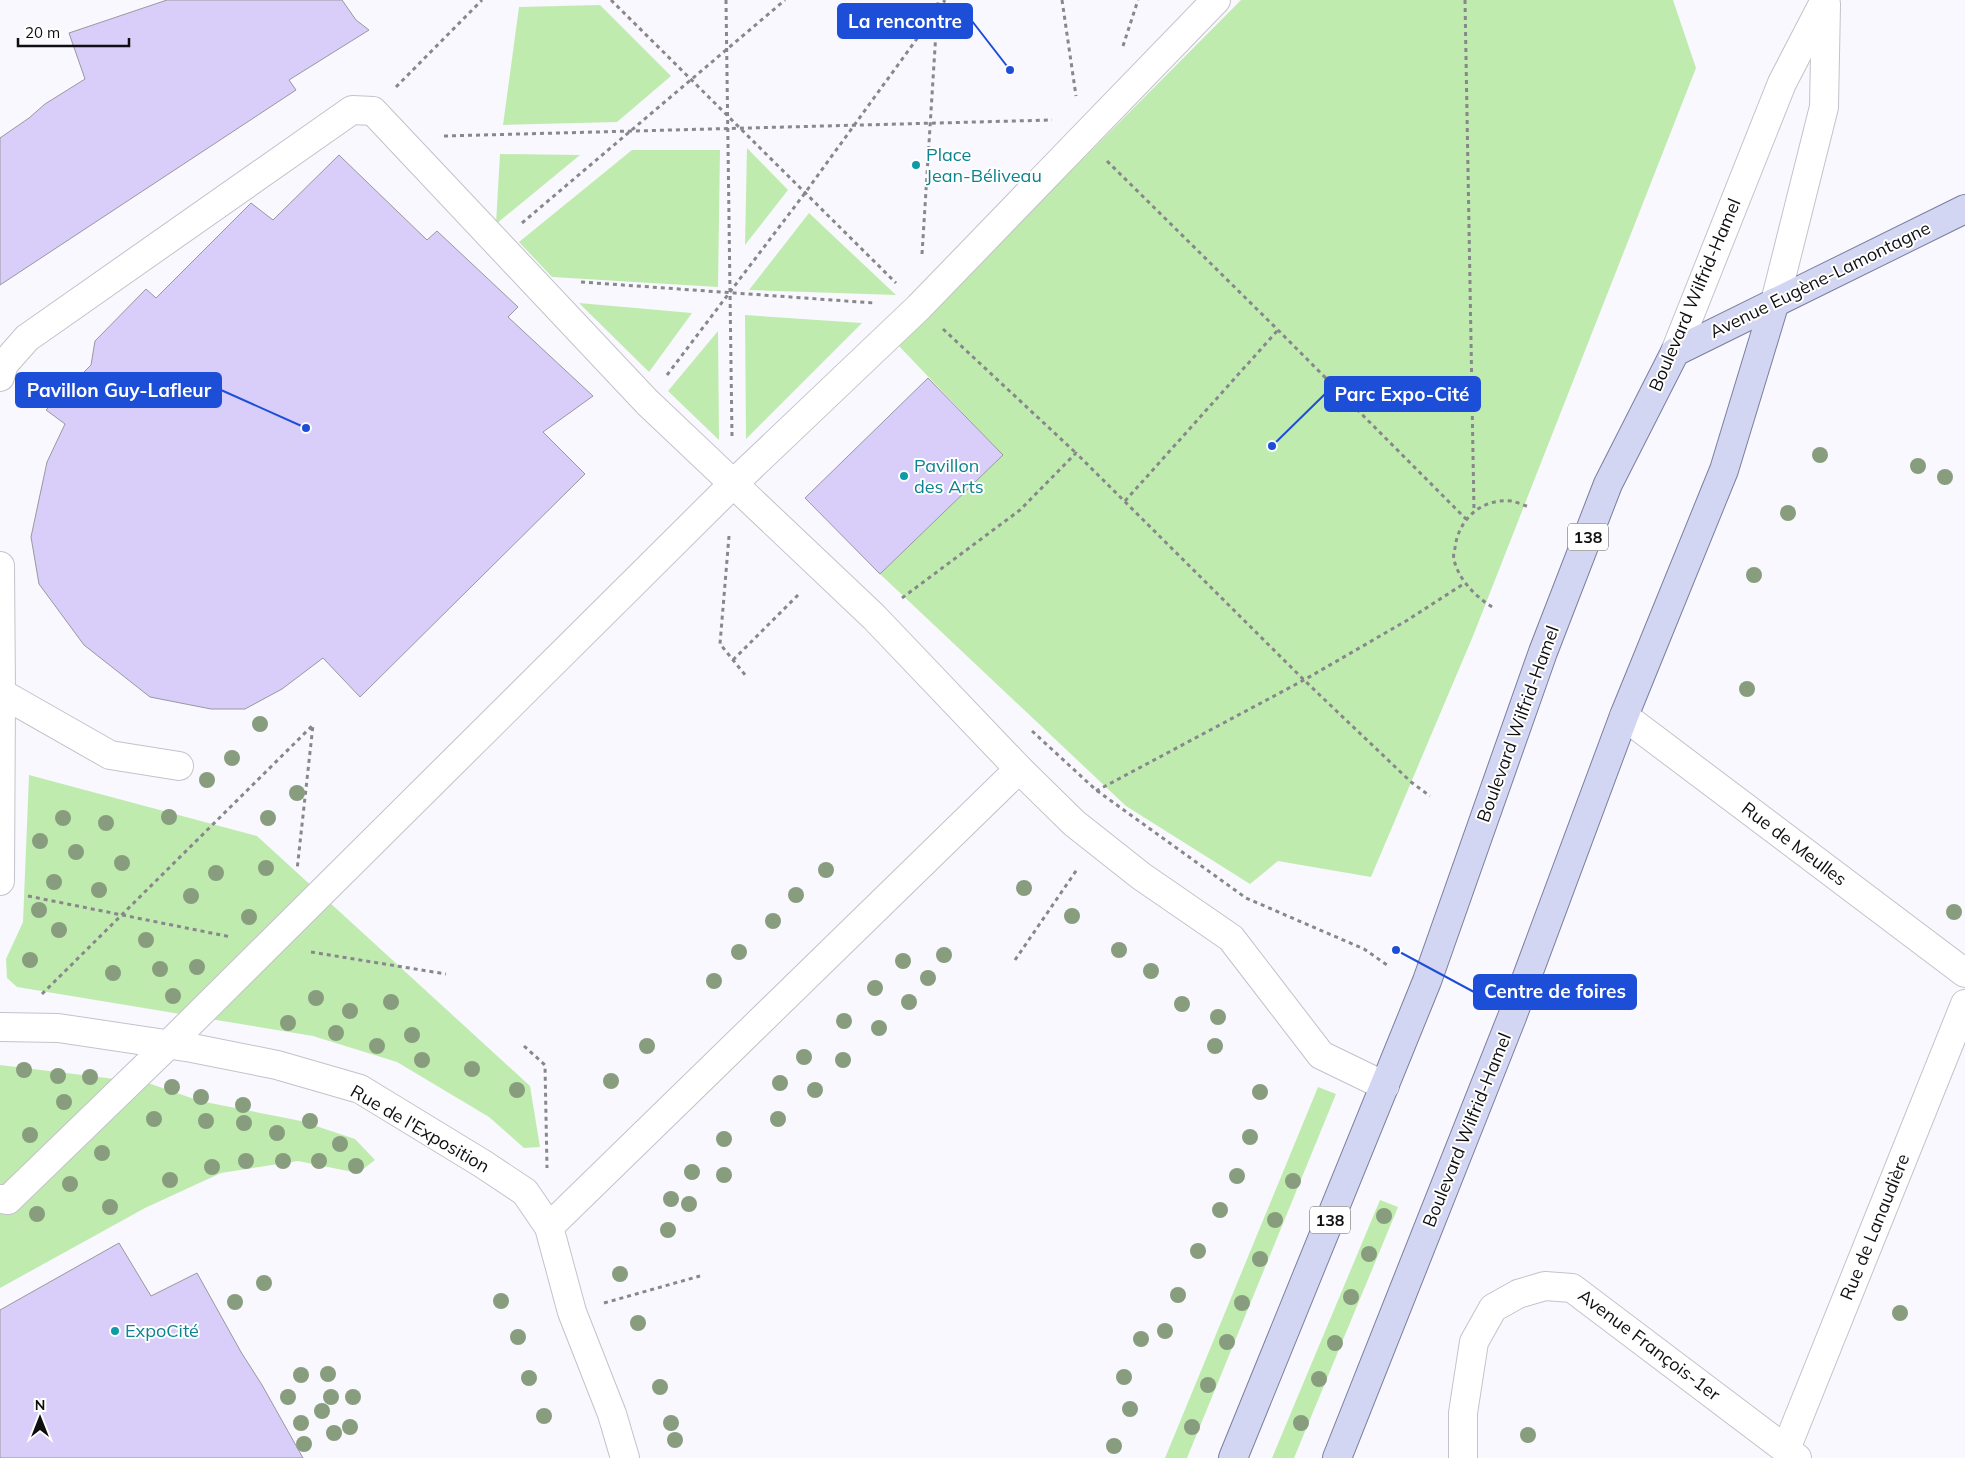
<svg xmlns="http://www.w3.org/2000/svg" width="1965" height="1458" font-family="Mulish,sans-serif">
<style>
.green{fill:#c0ebaf}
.building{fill:#d8cef9;stroke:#99979f}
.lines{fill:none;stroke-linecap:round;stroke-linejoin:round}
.minor-casing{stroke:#c4c2ca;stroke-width:30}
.major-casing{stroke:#7b7e9e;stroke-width:30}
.path{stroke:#88878b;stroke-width:3;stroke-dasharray:4 4;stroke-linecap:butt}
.minor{stroke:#fff;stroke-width:28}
.major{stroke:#d3d6f2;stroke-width:28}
.tree{fill:#879d7d}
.culture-dot{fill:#0f9aa8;stroke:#fff;stroke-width:2}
.labels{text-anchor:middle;stroke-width:4;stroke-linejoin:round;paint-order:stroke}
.shield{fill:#fff;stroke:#575658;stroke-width:1}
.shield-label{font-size:16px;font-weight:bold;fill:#0f0e11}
.culture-label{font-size:18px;fill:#0d838f;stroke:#fff;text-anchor:start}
.street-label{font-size:18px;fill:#0f0e11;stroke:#fff}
.leader{fill:none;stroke:#1d4ed8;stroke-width:2}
.callout-dot{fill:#1d4ed8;stroke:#fff;stroke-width:2}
.callout{fill:#1d4ed8;stroke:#1d4ed8;stroke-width:2}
.callout-label{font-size:19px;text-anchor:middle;font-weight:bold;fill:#fff}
</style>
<rect width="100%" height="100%" fill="#f9f8fe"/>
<g class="green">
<polygon points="1241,0 1673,0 1696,68 1473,636 1371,877 1278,861 1250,884 1126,806 880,574 1003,455 898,345"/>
<polygon points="600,5 671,76 617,122 503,125 519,7"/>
<polygon points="747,148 788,190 745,245"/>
<polygon points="632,150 720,150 718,287 552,277 519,242"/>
<polygon points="500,154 580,155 496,224"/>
<polygon points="809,213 896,295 749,290"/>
<polygon points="579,303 692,313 649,372"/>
<polygon points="745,315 862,323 746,439"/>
<polygon points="718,331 719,440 668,391"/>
<polygon points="29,775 257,836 530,1086 540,1147 524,1148 489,1117 397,1062 313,1036 17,987 7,978 6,959 23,922"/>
<polygon points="0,1065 148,1083 200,1101 301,1121 355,1139 375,1160 358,1173 298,1161 221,1173 145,1208 0,1288"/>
<polygon points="1318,1087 1336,1094 1187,1458 1165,1458"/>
<polygon points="1380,1200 1398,1207 1294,1458 1272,1458"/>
</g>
<g class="building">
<polygon points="167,0 342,0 356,20 369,30 289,80 296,90 0,285 0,138 29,118 45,104 85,79 69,33"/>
<polygon points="339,155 427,240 437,231 518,307 508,317 593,396 543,432 585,474 360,697 323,658 282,689 245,709 211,709 150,697 84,645 39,584 31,537 47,462 65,424 46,410 91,365 95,341 146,289 156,298 251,203 273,220"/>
<polygon points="928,378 1003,455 880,574 805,498"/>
<polygon points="119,1243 151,1296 197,1273 241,1352 262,1385 303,1458 0,1458 0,1310"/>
</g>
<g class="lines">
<g class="minor-casing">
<g id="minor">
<polyline points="1775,302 1824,107 1826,4"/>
<polyline points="1675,352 1782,83 1825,0"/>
<polyline points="0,377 4,364 27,338 352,110 373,111 647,402 874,617 1019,769 1074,823 1141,876 1231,938 1321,1055 1385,1086"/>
<polyline points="0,566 1,693 0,881"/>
<polyline points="1,693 110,755 179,766"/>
<polyline points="1624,716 1965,973"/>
<polyline points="0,1027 58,1028 192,1048 277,1065 360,1089 483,1164 525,1192 549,1227 572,1312 612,1414 625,1458"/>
<polyline points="0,1199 8,1200 169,1044 733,484 919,307 1216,0"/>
<polyline points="549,1227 1019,769"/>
<polyline points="1786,1449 1965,1004"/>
<polyline points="1463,1458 1463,1413 1474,1342 1493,1308 1518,1294 1545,1286 1572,1288 1797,1458"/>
</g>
</g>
<g class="major-casing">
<g id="major">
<polyline points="1233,1458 1427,981 1543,652 1608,484 1675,352 1965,209"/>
<polyline points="1337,1458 1512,1017 1624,716 1724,470 1775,302"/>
</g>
</g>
<g class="path">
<polyline points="611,0 896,283"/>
<polyline points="726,0 732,437"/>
<polyline points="1062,0 1076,96"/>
<polyline points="1465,0 1474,511"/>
<polyline points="1123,46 1138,0"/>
<polyline points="396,87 482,0"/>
<polyline points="444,136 1052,120"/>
<polyline points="1107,161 1278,330 1466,519"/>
<polyline points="522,223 785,0"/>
<polyline points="922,254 938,0"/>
<polyline points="581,282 874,303"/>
<polyline points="943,329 1076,453"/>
<polyline points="667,375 805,193 945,0"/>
<polyline points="1125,501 1278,330"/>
<polyline points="729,536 720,644 746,676"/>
<polyline points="902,598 1020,510 1076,453 1304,680 1411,782 1430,796"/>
<path d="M1492 607C1475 596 1459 580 1454 560 1453 556 1454 552 1455 548 1458 520 1481 498 1511 501 1517 502 1523 505 1529 507"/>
<polyline points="733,660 800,593"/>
<polyline points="1032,731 1096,790 1246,898 1364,949 1390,967"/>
<polyline points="1096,791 1304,680 1406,621 1465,583"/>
<polyline points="28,896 231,937"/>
<polyline points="311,952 446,974"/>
<polyline points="1015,960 1078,868"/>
<polyline points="42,994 313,725 297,870"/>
<polyline points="524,1046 545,1065 547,1168"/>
<polyline points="604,1303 700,1276"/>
</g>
<use href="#minor" class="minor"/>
<use href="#major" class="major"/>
</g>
<g class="tree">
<circle cx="1820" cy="455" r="8"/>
<circle cx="1918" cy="466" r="8"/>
<circle cx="1945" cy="477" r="8"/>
<circle cx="1788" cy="513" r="8"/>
<circle cx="1754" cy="575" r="8"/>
<circle cx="1747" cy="689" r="8"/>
<circle cx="260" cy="724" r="8"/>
<circle cx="232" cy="758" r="8"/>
<circle cx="207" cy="780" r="8"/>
<circle cx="297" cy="793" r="8"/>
<circle cx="169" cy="817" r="8"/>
<circle cx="63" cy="818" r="8"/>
<circle cx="268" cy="818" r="8"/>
<circle cx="106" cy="823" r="8"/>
<circle cx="40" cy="841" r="8"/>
<circle cx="76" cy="852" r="8"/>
<circle cx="122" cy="863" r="8"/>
<circle cx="266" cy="868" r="8"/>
<circle cx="826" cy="870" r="8"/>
<circle cx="216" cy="873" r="8"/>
<circle cx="54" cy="882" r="8"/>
<circle cx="1024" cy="888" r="8"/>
<circle cx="99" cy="890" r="8"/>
<circle cx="796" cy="895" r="8"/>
<circle cx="191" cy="896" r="8"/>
<circle cx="39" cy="910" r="8"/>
<circle cx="1954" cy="912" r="8"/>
<circle cx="1072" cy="916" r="8"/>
<circle cx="249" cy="917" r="8"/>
<circle cx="773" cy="921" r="8"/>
<circle cx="59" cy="930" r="8"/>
<circle cx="146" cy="940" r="8"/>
<circle cx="1119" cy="950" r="8"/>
<circle cx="739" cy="952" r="8"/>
<circle cx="944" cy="955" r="8"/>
<circle cx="30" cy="960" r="8"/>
<circle cx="903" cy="961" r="8"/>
<circle cx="197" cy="967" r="8"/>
<circle cx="160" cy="969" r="8"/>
<circle cx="1151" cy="971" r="8"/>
<circle cx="113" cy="973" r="8"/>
<circle cx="928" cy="978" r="8"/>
<circle cx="714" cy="981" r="8"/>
<circle cx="875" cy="988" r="8"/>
<circle cx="173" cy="996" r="8"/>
<circle cx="316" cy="998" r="8"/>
<circle cx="391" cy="1002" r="8"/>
<circle cx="909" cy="1002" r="8"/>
<circle cx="1182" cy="1004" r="8"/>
<circle cx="350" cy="1011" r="8"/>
<circle cx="1218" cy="1017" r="8"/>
<circle cx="844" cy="1021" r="8"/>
<circle cx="288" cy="1023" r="8"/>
<circle cx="879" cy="1028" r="8"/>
<circle cx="336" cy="1033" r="8"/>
<circle cx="412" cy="1035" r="8"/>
<circle cx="377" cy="1046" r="8"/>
<circle cx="647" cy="1046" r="8"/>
<circle cx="1215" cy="1046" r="8"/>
<circle cx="804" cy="1057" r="8"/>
<circle cx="422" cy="1060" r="8"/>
<circle cx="843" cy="1060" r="8"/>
<circle cx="472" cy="1069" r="8"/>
<circle cx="24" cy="1070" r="8"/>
<circle cx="58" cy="1076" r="8"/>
<circle cx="90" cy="1077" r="8"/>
<circle cx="611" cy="1081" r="8"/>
<circle cx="780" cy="1083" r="8"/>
<circle cx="172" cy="1087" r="8"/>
<circle cx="517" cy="1090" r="8"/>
<circle cx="815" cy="1090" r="8"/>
<circle cx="1260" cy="1092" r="8"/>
<circle cx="201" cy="1097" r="8"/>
<circle cx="64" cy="1102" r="8"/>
<circle cx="243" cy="1105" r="8"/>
<circle cx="154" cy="1119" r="8"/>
<circle cx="778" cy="1119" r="8"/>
<circle cx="206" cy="1121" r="8"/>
<circle cx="310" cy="1121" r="8"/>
<circle cx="244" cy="1123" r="8"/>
<circle cx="277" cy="1133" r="8"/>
<circle cx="30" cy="1135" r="8"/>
<circle cx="1250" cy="1137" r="8"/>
<circle cx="724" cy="1139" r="8"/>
<circle cx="340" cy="1144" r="8"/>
<circle cx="102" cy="1153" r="8"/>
<circle cx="246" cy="1161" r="8"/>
<circle cx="283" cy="1161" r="8"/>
<circle cx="319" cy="1161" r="8"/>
<circle cx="356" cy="1166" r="8"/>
<circle cx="212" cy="1167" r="8"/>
<circle cx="692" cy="1172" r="8"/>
<circle cx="724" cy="1175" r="8"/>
<circle cx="1237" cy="1176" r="8"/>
<circle cx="170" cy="1180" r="8"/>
<circle cx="1293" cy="1181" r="8"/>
<circle cx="70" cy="1184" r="8"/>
<circle cx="671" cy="1199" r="8"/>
<circle cx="689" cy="1204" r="8"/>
<circle cx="110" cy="1207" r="8"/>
<circle cx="1220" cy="1210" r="8"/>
<circle cx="37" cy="1214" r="8"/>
<circle cx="1384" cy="1216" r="8"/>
<circle cx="1275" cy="1220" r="8"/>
<circle cx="668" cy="1230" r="8"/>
<circle cx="1198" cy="1251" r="8"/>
<circle cx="1369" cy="1254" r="8"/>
<circle cx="1260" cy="1259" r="8"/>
<circle cx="620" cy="1274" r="8"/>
<circle cx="264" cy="1283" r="8"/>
<circle cx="1178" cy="1295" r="8"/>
<circle cx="1351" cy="1297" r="8"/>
<circle cx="501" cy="1301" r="8"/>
<circle cx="235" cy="1302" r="8"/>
<circle cx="1242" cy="1303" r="8"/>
<circle cx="1900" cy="1313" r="8"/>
<circle cx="638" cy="1323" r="8"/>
<circle cx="1165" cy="1331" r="8"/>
<circle cx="518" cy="1337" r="8"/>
<circle cx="1141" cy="1339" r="8"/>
<circle cx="1227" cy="1342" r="8"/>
<circle cx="1335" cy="1343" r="8"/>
<circle cx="328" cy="1374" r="8"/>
<circle cx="301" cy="1375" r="8"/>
<circle cx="1124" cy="1377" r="8"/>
<circle cx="529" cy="1378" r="8"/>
<circle cx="1319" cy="1379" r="8"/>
<circle cx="1208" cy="1385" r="8"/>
<circle cx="660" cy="1387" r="8"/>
<circle cx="288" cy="1397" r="8"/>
<circle cx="331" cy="1397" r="8"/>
<circle cx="353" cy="1397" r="8"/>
<circle cx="1130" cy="1409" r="8"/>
<circle cx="322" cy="1411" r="8"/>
<circle cx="544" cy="1416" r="8"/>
<circle cx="301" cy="1423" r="8"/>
<circle cx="671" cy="1423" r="8"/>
<circle cx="1301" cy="1423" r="8"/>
<circle cx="350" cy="1427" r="8"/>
<circle cx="1192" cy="1427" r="8"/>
<circle cx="334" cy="1433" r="8"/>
<circle cx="1528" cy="1435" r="8"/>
<circle cx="675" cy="1440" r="8"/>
<circle cx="304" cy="1444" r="8"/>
<circle cx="1114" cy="1446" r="8"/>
</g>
<g class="culture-dot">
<circle cx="916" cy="165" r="5"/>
<circle cx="904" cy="476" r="5"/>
<circle cx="115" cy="1331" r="5"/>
</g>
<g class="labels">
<g class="shield">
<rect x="1568" y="523.5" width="40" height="27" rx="4"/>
<rect x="1310" y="1206.5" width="40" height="27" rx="4"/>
</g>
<g class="shield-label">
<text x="1588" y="543">138</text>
<text x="1330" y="1226">138</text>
</g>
<g class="culture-label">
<text x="926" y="161">Place<tspan x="926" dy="21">Jean-Béliveau</tspan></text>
<text x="914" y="472">Pavillon<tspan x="914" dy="21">des Arts</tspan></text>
<text x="125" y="1337">ExpoCité</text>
</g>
<g class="street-label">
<text transform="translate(1820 280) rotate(-26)" y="6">Avenue Eugène-Lamontagne</text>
<text transform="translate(1695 295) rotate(-67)" y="6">Boulevard Wilfrid-Hamel</text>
<text transform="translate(1518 724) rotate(-70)" y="6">Boulevard Wilfrid-Hamel</text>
<text transform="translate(1794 844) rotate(37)" y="6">Rue de Meulles</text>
<text transform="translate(420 1129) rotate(30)" y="6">Rue de l'Exposition</text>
<text transform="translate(1467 1130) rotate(-68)" y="6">Boulevard Wilfrid-Hamel</text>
<text transform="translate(1875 1227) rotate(-68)" y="6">Rue de Lanaudière</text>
<text transform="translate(1649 1345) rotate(37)" y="6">Avenue François-1er</text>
</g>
</g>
<path class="leader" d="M1010 70L972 21M306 428L221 390M1272 446L1325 394M1396 950L1474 992"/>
<g class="callout-dot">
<circle cx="1010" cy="70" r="5"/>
<circle cx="306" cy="428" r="5"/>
<circle cx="1272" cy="446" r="5"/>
<circle cx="1396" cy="950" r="5"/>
</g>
<g class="callout">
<rect x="838" y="4" width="134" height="34" rx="5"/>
<rect x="16" y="373" width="205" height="34" rx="5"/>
<rect x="1325" y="377" width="155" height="34" rx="5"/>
<rect x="1474" y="975" width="162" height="34" rx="5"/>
</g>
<g class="callout-label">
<text x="905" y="28">La rencontre</text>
<text x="119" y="397">Pavillon Guy-Lafleur</text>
<text x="1402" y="401">Parc Expo-Cité</text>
<text x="1555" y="998">Centre de foires</text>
</g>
<g transform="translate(40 1418)" stroke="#ffffff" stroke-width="4" paint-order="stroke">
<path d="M0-4L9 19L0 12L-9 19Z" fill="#0f0e11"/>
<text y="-8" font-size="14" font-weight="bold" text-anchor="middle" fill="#0f0e11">N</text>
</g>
<path d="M18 38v8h111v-8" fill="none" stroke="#0f0e11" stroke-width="2.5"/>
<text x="25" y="38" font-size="15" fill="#0f0e11" stroke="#ffffff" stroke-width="4" paint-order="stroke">20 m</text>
</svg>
